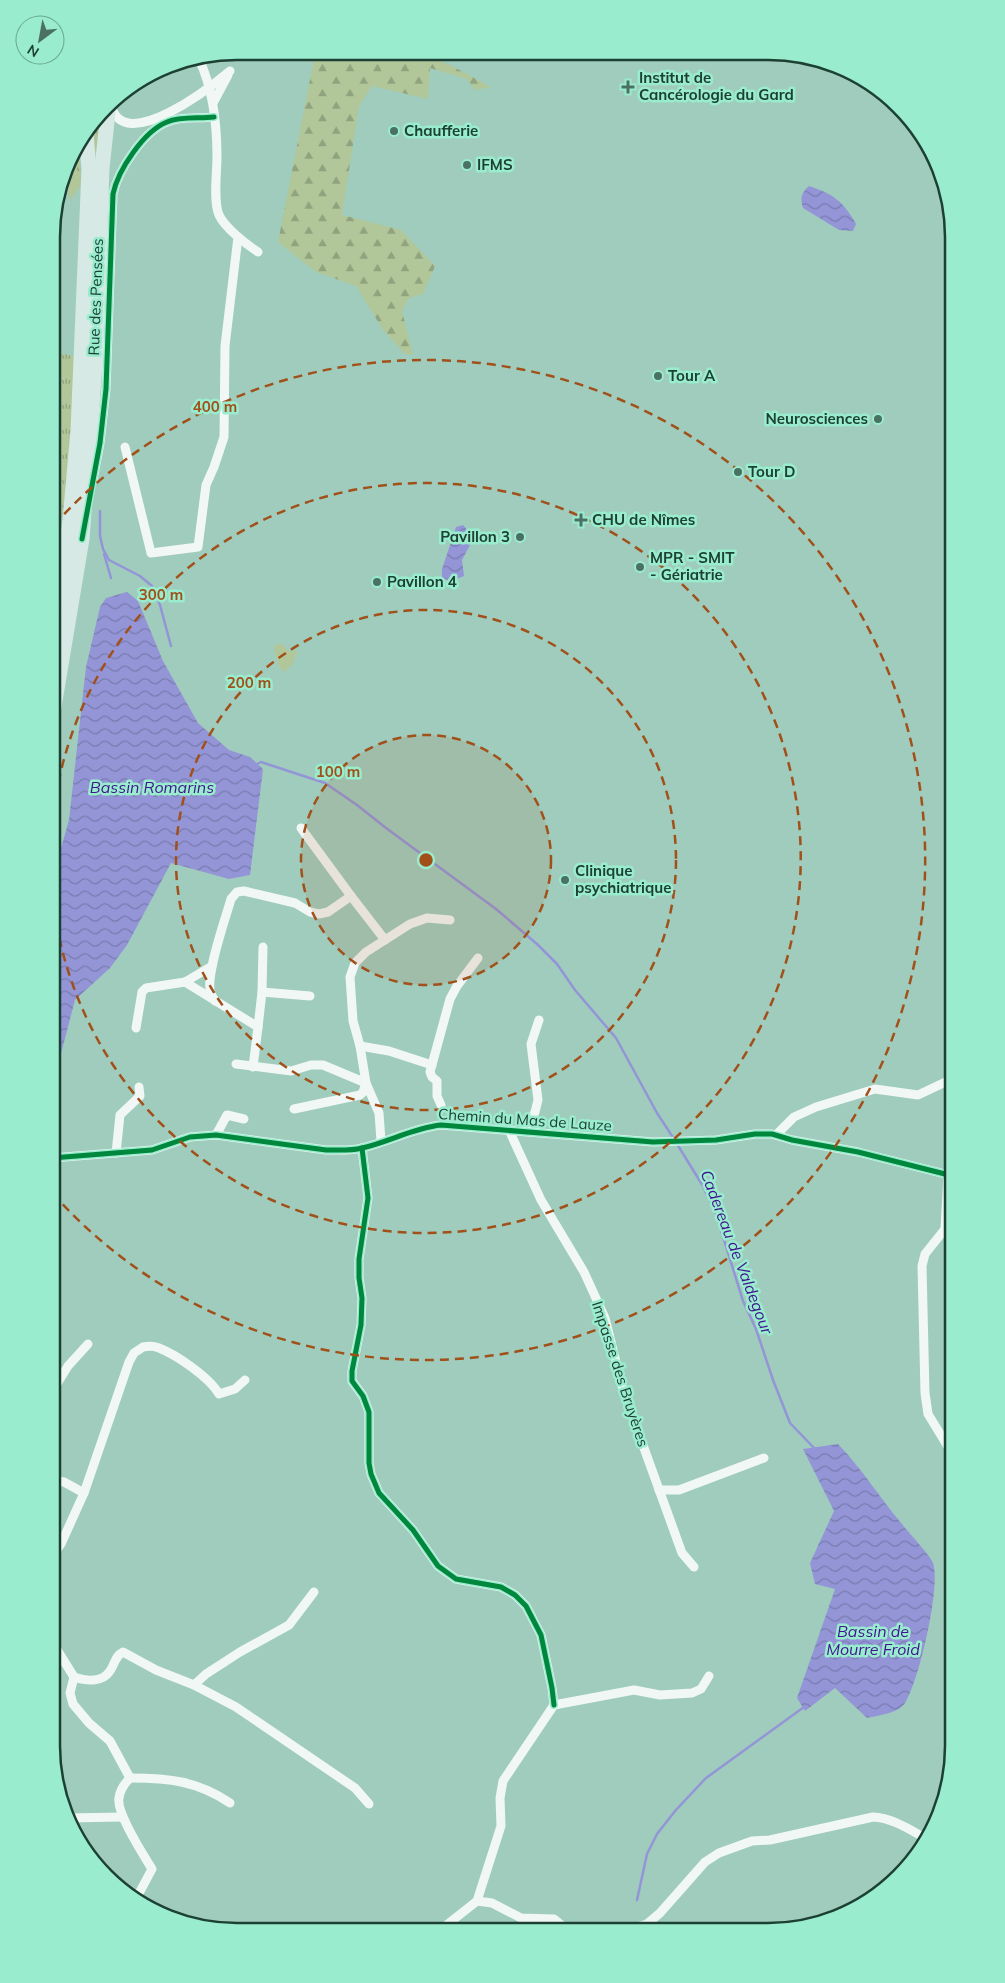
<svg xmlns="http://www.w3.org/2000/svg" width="1005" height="1983" font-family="Mulish,sans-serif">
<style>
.grass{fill:url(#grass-tufts)}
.forest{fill:url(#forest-firs)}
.park{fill:#b2c799}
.water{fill:url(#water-waves)}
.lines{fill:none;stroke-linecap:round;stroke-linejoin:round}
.stream{stroke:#9495d7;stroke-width:2.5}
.street{stroke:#f1f7f5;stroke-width:9}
.primary{stroke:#d6e9e4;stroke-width:15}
.cycleway-casing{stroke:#9aecce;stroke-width:8}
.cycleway{stroke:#00873e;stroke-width:5}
.ring{fill:none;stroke:#a1501a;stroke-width:2.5;stroke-dasharray:9 6}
.poi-dot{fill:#4a7164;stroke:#9aecce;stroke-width:2}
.labels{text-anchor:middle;stroke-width:5;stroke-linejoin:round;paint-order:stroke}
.poi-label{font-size:15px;font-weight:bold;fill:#1d4034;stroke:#9aecce;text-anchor:start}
.street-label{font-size:15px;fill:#1d4034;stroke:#9aecce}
.water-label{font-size:16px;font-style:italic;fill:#40148f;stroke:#9aecce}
.rim{fill:none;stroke:#1d4034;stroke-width:2.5}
.centre{fill:#a1501a;stroke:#9aecce;stroke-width:2.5}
.ring-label{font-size:15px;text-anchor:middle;font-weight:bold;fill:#a1501a;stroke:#9aecce;stroke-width:5;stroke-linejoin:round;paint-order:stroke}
</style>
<defs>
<pattern id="grass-tufts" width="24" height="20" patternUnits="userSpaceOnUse" patternTransform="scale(1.25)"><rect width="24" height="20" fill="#b2c799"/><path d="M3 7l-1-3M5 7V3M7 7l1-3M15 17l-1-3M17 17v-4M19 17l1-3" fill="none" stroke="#90a37e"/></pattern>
<pattern id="forest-firs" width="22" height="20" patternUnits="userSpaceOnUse" patternTransform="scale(1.25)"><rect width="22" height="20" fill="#b2c799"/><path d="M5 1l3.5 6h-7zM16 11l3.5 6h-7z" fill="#90a37e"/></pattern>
<pattern id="water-waves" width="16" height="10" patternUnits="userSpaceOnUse" patternTransform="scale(1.25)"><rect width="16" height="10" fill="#9495d7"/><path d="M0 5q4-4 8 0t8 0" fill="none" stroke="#787baf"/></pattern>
</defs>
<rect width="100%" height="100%" fill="#9fccbc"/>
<g class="grass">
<polygon points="102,114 96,154 94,154 92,126"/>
<path d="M79 144 81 185 70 201C66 176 63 165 79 144Z"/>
<polygon points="53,351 76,357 66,493 58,542 52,542"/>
</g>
<polygon class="forest" points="323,52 418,52 452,66 491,87 475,90 467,79 430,68 428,99 372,86 359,106 342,215 401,230 435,266 423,294 409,298 402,311 413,355 405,354 383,330 356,286 316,272 278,242 315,54"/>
<polygon class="park" points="283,644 288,651 298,651 292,665 284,672 278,665 274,647 274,645"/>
<g class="water">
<path d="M809 186C833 194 843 201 856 224L853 231 839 230 803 208C800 198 801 193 809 186Z"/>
<polygon points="463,525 471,534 470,545 462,560 464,576 451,581 442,578 442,569 456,527"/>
<polygon points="127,592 138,601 163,661 198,723 229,750 250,757 263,769 250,875 229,879 171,863 127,945 110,968 75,1000 52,1088 52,880 69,820 86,667 100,607 106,598"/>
<path d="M838 1444C863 1470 879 1497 902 1524 908 1532 930 1555 933 1563 941 1587 919 1681 905 1703 897 1714 879 1715 867 1718L835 1688 805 1711 797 1698 835 1589 815 1584 810 1563 834 1511 803 1449Z"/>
</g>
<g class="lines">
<g class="stream">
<polyline points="100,511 100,536 103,549 109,560 140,576 152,586 160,605 171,646"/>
<polyline points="104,554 111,578"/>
<polyline points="255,765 261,762 325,783 357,805 386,828 496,909 537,944 557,964 575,990 616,1038 657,1113 674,1139"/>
<polyline points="677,1144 703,1186 716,1214 743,1301 756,1329 773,1380 790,1423 816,1450"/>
<polyline points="637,1900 647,1854 657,1834 675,1811 706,1778 804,1707"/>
</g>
<g class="street">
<path d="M199 59C213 89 217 124 217 157 217 172 213 201 219 215 225 228 246 244 258 252"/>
<polyline points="213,103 228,75"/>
<path d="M111 105C123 156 211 87 230 71"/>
<polyline points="125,447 151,553 198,547 206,485 214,467 224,437 225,346 238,237"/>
<path d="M93 480 100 443 106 389 113 194C118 170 144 131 167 122 181 116 199 119 214 117"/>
<polyline points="301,828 351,896"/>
<polyline points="185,982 258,1027 253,1067"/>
<polyline points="262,992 310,996"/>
<path d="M215 1001C215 1000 211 995 211 994 204 978 226 917 231 899L237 892 244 891 295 903 310 912 319 914 328 912 351 896 385 940"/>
<polyline points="258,1027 262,992 263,947"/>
<polyline points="136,1028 142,992 146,988 185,982 212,966"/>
<polyline points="360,1046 389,1051 432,1065"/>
<polyline points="236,1064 291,1071 311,1065 323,1065 366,1083 363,1092 360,1095 294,1109"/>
<polyline points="441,1105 437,1096 437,1081 432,1077 430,1072 450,999 457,986 478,958"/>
<polyline points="509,1130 541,1200 584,1272 605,1318 623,1390 682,1553 694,1567"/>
<polyline points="526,1131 535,1112 538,1100 531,1044 539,1020"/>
<polyline points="216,1135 227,1115 244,1119"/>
<polyline points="776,1135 794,1117 816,1107 875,1089 918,1095 954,1078"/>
<polyline points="381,1141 379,1113 366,1083 360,1046 353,1021 350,977 355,963 366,952 410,924 427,918 450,920"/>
<polyline points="362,1148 368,1198 359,1259 359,1278 362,1298 361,1325 352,1371 352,1381 363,1396 369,1412 369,1463 371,1474 379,1493 413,1530 438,1566 456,1579 501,1587 515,1595 526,1606 541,1635 552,1688 554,1705"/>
<polyline points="116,1153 120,1115 140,1096 139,1087"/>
<path d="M52 1158 152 1150 190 1137 216 1135 326 1150C338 1150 351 1151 362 1148 389 1142 413 1128 441 1125L653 1142 716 1140 755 1134H772L792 1140 858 1152 953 1176"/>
<polyline points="948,1174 945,1229 925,1254 922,1266 925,1393 928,1414 953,1455"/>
<polyline points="52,1392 68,1366 88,1344"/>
<polyline points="52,1480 64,1482 84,1493"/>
<polyline points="659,1490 679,1490 764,1458"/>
<path d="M51 1558 61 1544 84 1493 129 1362 134 1353 143 1347C148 1346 154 1346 159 1348 177 1355 210 1378 219 1394L235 1389 245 1380"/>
<path d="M51 1640 74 1677C86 1681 102 1683 110 1671 115 1664 115 1656 123 1652L156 1670 194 1685 236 1707 355 1788 369 1804"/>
<path d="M74 1677 70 1693 73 1704 89 1723 110 1741 130 1778C125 1783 120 1789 119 1798 116 1813 143 1854 152 1869L136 1899"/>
<polyline points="194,1685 206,1674 240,1652 289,1625 314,1592"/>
<path d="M130 1778C169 1778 198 1781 230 1803"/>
<polyline points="67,1818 123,1817"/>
<polyline points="477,1901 492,1903 521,1918 554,1919 569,1931"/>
<polyline points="439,1931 477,1901 501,1826 500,1798 503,1781 554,1705 634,1690 660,1695 692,1693 701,1689 709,1676"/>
<path d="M624 1931 647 1924 660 1913 705 1862 719 1853 752 1841 770 1840 873 1817C893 1818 910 1830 927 1839"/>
</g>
<g class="primary">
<polyline points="52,642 70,520 78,431 89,169 86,134"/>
<polyline points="52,719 82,539 95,364 102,168 109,104"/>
</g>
<g class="cycleway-casing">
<g id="cycleway">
<path d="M82 539 100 443 106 389 113 194C118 170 144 131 167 122 181 116 199 119 214 117"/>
<polyline points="362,1148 368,1198 359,1259 359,1278 362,1298 361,1325 352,1371 352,1381 363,1396 369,1412 369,1463 371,1474 379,1493 413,1530 438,1566 456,1579 501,1587 515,1595 526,1606 541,1635 552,1688 554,1705"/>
<path d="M52 1158 152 1150 190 1137 216 1135 326 1150C338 1150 351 1151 362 1148 389 1142 413 1128 441 1125L653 1142 716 1140 755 1134H772L792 1140 858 1152 953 1176"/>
</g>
</g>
<use href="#cycleway" class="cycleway"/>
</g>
<circle cx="426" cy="860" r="125" fill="#a1501a" fill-opacity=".12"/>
<g class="ring">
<circle cx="426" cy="860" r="125"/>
<circle cx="426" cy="860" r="250"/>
<path d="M52 827A375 375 0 1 1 52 889"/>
<path d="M54 525A500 500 0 1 1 54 1195"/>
</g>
<g class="poi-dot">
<path d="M625.5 79.5h5v5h5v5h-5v5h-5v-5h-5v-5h5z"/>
<circle cx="394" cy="131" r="5"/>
<circle cx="467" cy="165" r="5"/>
<circle cx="658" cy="376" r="5"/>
<circle cx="878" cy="419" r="5"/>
<circle cx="738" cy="472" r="5"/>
<path d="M578.5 512.5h5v5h5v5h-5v5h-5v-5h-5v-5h5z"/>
<circle cx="520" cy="537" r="5"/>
<circle cx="640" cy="567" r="5"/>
<circle cx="377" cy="582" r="5"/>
<circle cx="565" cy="880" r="5"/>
</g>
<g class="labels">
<g class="poi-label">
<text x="639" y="83">Institut de<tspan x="639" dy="17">Cancérologie du Gard</tspan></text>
<text x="404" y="136">Chaufferie</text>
<text x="477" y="170">IFMS</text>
<text x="668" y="381">Tour A</text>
<text x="868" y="424" text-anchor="end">Neurosciences</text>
<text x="748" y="477">Tour D</text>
<text x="592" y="525">CHU de Nîmes</text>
<text x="510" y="542" text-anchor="end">Pavillon 3</text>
<text x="650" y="563">MPR - SMIT<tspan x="650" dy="17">- Gériatrie</tspan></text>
<text x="387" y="587">Pavillon 4</text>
<text x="575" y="876">Clinique<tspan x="575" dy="17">psychiatrique</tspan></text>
</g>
<g class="street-label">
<text transform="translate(96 297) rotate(-88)" y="5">Rue des Pensées</text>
<text transform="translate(525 1120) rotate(4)" y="5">Chemin du Mas de Lauze</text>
<text transform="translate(620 1374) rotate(72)" y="5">Impasse des Bruyères</text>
</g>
<g class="water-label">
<text x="152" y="793">Bassin Romarins</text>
<text transform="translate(737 1252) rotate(69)" y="6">Cadereau de Valdegour</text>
<text x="873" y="1637">Bassin de<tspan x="873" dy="18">Mourre Froid</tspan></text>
</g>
</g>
<path d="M0 0H1005V1983H0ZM237 60H768A177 177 0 0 1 945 237V1746A177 177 0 0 1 768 1923H237A177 177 0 0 1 60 1746V237A177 177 0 0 1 237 60Z" fill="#9aecce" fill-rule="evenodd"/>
<path class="rim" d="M237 60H768A177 177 0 0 1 945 237V1746A177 177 0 0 1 768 1923H237A177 177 0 0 1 60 1746V237A177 177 0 0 1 237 60Z"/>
<circle cx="426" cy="860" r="8" class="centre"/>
<g class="ring-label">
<text x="215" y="412">400 m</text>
<text x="161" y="600">300 m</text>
<text x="249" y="688">200 m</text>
<text x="338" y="777">100 m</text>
</g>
<g transform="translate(40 40) rotate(212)"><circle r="24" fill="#9aecce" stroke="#68a790"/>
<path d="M0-4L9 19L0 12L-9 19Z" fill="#4a7164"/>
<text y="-8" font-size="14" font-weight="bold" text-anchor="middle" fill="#1d4034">N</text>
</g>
</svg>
